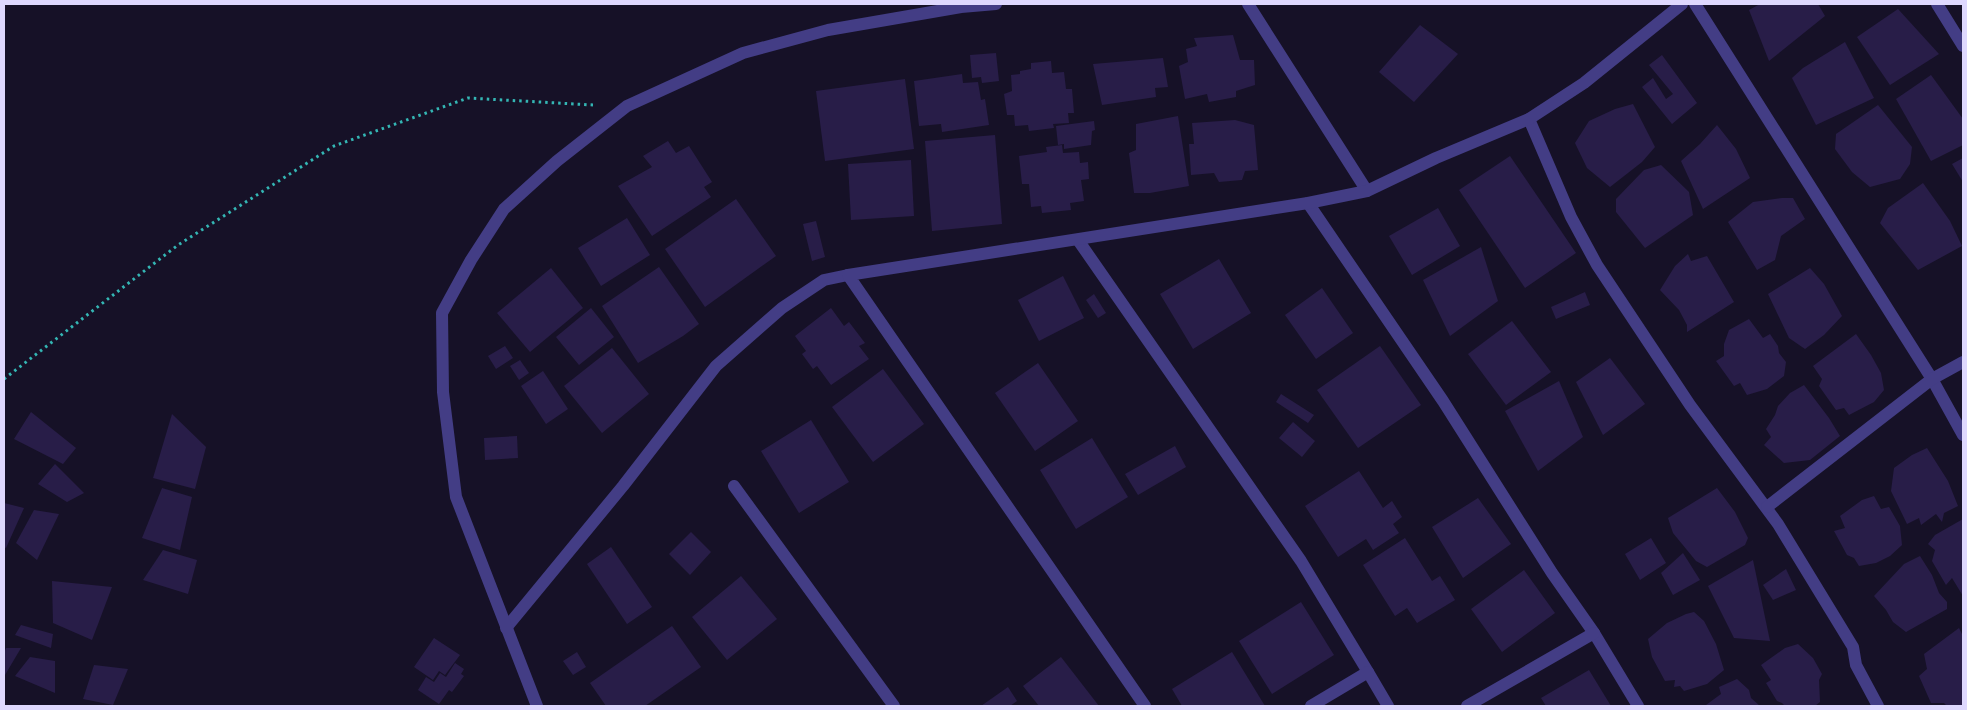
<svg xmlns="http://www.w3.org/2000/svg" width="1967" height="710" font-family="Raleway,sans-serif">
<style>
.building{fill:#281d48}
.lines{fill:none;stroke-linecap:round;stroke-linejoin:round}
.path{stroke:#34b6b4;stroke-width:3;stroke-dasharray:2.5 4;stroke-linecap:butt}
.street{stroke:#433d85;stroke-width:12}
</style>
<rect width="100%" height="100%" fill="#161127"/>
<g class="building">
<polygon points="1760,4 1818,4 1825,16 1769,61 1749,10"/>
<polygon points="1898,9 1939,54 1890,85 1857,37"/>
<polygon points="1420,25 1458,54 1414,102 1379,72"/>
<polygon points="1233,35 1240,60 1254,60 1255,85 1236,91 1236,97 1209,102 1207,94 1185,99 1179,66 1188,62 1186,49 1197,46 1194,38"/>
<polygon points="1845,42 1874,98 1816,125 1792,78 1803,68"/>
<polygon points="996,53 999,81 982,83 981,77 972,78 970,55"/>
<polygon points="1662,55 1697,103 1672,124 1642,87 1653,78 1666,99 1673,94 1649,65"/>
<polygon points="1163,58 1168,87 1155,88 1156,97 1102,105 1093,64"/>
<polygon points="1051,61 1052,73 1064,72 1066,89 1072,89 1074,113 1068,113 1069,123 1053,124 1054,128 1029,131 1028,125 1015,126 1014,115 1007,115 1004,94 1012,91 1011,75 1020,74 1020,71 1031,69 1031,63"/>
<polygon points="962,74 963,83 978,82 981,100 985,99 989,125 942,132 941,124 919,126 914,81"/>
<polygon points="1931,75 1963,119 1963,145 1931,161 1896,99"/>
<polygon points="905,79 914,149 825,161 816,91"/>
<polygon points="1633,104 1655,147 1642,162 1610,187 1587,168 1575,143 1589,121 1615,109"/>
<polygon points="1878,105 1912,147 1910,164 1900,179 1870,187 1852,172 1835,149 1836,134"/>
<polygon points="1178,116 1189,186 1150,193 1134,193 1129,153 1136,150 1136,124"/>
<polygon points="1235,120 1254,125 1258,170 1245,171 1242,180 1219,182 1214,173 1191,175 1189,144 1194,144 1192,123"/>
<polygon points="1094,121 1095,130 1092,131 1091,145 1064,149 1064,144 1058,145 1056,126"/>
<polygon points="1717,125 1736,149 1750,178 1703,209 1681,161 1700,144"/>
<polygon points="995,135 1002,224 932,231 925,141"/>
<polygon points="668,141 676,153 689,146 712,182 704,187 711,197 652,236 618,186 652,167 643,156"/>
<polygon points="1062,145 1063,153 1079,152 1080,163 1088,162 1089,179 1081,180 1084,201 1070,203 1071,210 1042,213 1041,206 1031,207 1029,184 1022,184 1019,156 1047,152 1046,147"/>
<polygon points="1510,156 1576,253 1525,288 1459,190"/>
<polygon points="1963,158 1963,182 1952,164"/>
<polygon points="911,160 914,216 851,220 848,164"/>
<polygon points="1661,165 1689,192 1693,215 1645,248 1616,212 1616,199 1644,170"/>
<polygon points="1923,183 1950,221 1962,246 1918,270 1880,223 1888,208"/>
<polygon points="1782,198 1793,198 1805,219 1781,236 1775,260 1757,270 1728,222 1753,202"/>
<polygon points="736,199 776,256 705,307 665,249"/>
<polygon points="1438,208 1460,246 1412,275 1389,236"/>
<polygon points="627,218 650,255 601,286 578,248"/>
<polygon points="816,221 825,257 812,261 803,224"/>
<polygon points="1481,247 1498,301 1450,336 1423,280"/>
<polygon points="1688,254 1691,261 1707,256 1734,302 1687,332 1687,325 1679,310 1660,290 1675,266"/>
<polygon points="1219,259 1251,313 1193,349 1160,294"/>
<polygon points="659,267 699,324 683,336 638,363 602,306"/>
<polygon points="551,268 583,308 530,352 497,313"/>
<polygon points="1810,268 1824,284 1842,316 1824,335 1805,349 1789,338 1768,294"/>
<polygon points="1063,276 1084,318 1039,341 1018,300"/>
<polygon points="1322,288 1353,333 1316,359 1285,315"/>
<polygon points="1585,292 1590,305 1556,319 1551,307"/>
<polygon points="1094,294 1106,313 1098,318 1086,300"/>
<polygon points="591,308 614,337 579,365 556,337"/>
<polygon points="831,308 844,326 849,322 865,343 859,346 869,359 831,385 817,366 813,369 802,354 806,351 795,336"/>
<polygon points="1749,319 1763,338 1770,334 1778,346 1779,353 1786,362 1784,376 1767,389 1747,395 1740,383 1734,386 1716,361 1724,356 1724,344 1729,330"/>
<polygon points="1512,321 1551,372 1506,405 1468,354"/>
<polygon points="1856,334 1871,355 1881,373 1884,390 1874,402 1849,415 1844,408 1836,410 1819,386 1822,379 1813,366"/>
<polygon points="505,346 513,358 496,369 488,356"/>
<polygon points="1380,346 1421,405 1358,448 1317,390"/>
<polygon points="612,348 649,394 602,433 564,386"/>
<polygon points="1610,358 1645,404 1603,435 1576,382"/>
<polygon points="520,360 529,373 519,380 510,366"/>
<polygon points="1038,363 1078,421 1035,451 995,393"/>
<polygon points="883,369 924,424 873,462 832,407"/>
<polygon points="543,371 568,409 546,424 521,386"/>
<polygon points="1559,381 1583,437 1538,471 1505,411"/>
<polygon points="1804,385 1829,418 1840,436 1810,460 1784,463 1764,445 1771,437 1766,429 1775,415 1778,406 1790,393"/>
<polygon points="1281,394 1314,415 1308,423 1276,402"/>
<polygon points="31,412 76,448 63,464 14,439"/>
<polygon points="172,414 206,447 195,489 153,478"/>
<polygon points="811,420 849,482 799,513 761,451"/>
<polygon points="1293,422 1315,441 1302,457 1279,438"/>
<polygon points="517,436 518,458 485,460 484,438"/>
<polygon points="1092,438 1128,497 1076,529 1040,470"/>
<polygon points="1175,446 1186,467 1138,495 1125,474"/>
<polygon points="1927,448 1948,481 1958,506 1944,513 1942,522 1936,514 1921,525 1919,518 1907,524 1891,491 1894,468 1912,455"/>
<polygon points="55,464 84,493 67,502 38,484"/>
<polygon points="1359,471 1383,508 1392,501 1402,517 1393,524 1399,533 1373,550 1366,539 1338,557 1305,506"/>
<polygon points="162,488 192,497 180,550 142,538"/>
<polygon points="1717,488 1735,512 1748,538 1745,545 1707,567 1696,561 1673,533 1668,518"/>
<polygon points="1874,496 1881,509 1889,507 1900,526 1902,545 1890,556 1876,563 1859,566 1854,558 1847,555 1834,531 1845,528 1840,516 1862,500"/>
<polygon points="1478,498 1511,544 1463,578 1432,527"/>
<polygon points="4,503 24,508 6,548 4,547"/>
<polygon points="34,510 59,514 37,560 16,543"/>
<polygon points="1963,519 1963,596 1952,578 1946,585 1932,561 1935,550 1928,544 1935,535"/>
<polygon points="691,532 711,552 690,575 669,554"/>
<polygon points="1405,538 1432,581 1440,576 1455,600 1417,623 1407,608 1395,616 1363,565"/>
<polygon points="1651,538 1666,563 1640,580 1625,554"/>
<polygon points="611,547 652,607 627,624 587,564"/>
<polygon points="163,550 197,560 188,594 143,580"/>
<polygon points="1683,553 1700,580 1673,595 1661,573"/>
<polygon points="1920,556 1932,575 1939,593 1947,602 1947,609 1906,632 1893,622 1886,610 1874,596 1904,564"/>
<polygon points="1753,560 1770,641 1734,638 1708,586"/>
<polygon points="1786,569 1796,590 1773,600 1763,585"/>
<polygon points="1524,570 1555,613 1502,652 1471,609"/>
<polygon points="741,576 777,619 727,660 692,617"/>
<polygon points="52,581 112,587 92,640 53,623"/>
<polygon points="1301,602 1334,655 1272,694 1239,641"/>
<polygon points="1694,612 1704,621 1716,644 1724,670 1707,684 1684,691 1680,686 1674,687 1675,680 1665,681 1652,657 1648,639 1667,623 1686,614"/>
<polygon points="21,625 53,634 51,648 15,635"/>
<polygon points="672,626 701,667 645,706 606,706 590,683"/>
<polygon points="1959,628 1963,636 1963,706 1947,706 1944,703 1931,703 1919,676 1927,669 1924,654"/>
<polygon points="434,638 460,655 445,675 439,671 433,680 414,667"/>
<polygon points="1798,644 1813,658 1822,674 1819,680 1820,702 1815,706 1785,706 1782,703 1777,701 1766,683 1771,680 1761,665 1785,648"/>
<polygon points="6,648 21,648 5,675 4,653"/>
<polygon points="577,652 586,667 573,675 563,661"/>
<polygon points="1232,652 1265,706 1182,706 1172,689"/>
<polygon points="30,657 55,661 55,693 15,676"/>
<polygon points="1061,657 1099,706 1039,706 1023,686"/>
<polygon points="455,663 464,669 461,674 464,676 452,692 449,690 439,704 418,690 426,677 434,682 440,673 446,677"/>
<polygon points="94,665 128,669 113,705 83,699"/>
<polygon points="1589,670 1611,706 1546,706 1541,698"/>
<polygon points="1737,679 1749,690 1751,698 1760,706 1707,706 1706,705 1721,694 1719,687"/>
<polygon points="1008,687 1017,701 1010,706 981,706"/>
</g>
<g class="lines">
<polyline class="path" points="4,379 178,245 334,146 468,98 593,105"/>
<g class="street">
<polyline points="1248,4 1367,191"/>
<polyline points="1695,4 1932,379 1963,435"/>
<polyline points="1937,4 1963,46"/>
<polyline points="1529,119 1571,217 1597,265 1690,405 1778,524 1853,647 1856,665 1878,706"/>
<polyline points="1308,203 1443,401 1552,573 1594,633 1638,706"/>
<polyline points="1078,240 1301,561 1368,672"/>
<polyline points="734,486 894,706"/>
<polyline points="1767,507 1932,379 1963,362"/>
<polyline points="506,628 623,486 716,366 782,308 824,280 848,275"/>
<polyline points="537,706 456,497 443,392 442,313 471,260 504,209 557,161 627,106 743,53 828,30 961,7 996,4"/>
<polyline points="1145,706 848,275 1308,203 1367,191 1436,158 1529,119 1584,83 1682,4"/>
<polyline points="1311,706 1368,672 1388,706"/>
<polyline points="1467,706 1594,633"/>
</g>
</g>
<rect width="1967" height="710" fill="none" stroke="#ded8fe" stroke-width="10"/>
</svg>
